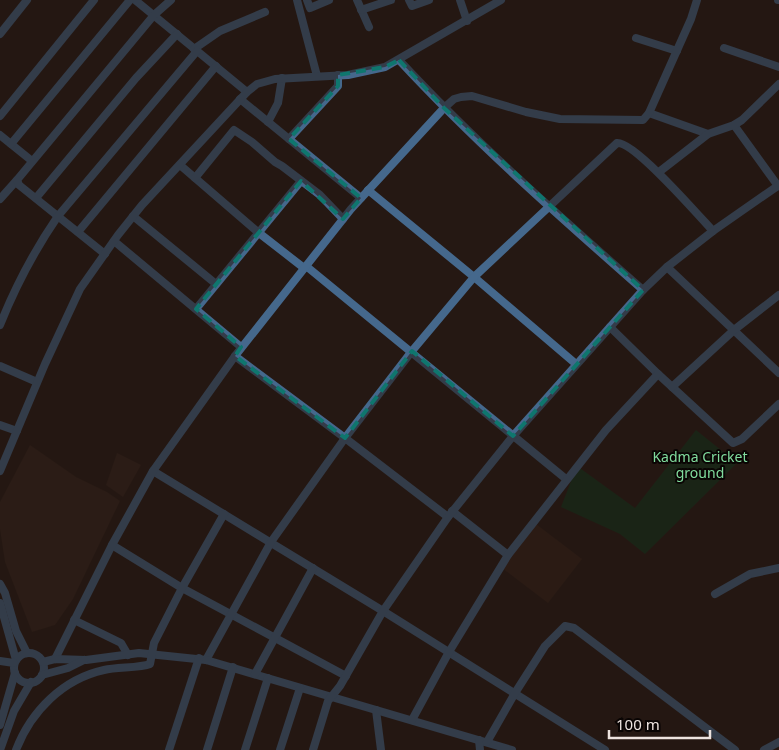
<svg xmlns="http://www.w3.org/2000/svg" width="779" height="750" font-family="'Noto Sans',sans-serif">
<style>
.built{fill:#332018}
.education{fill:#33221b}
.green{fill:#0f341c}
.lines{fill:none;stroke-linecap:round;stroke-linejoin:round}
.street{stroke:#45688c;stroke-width:8}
.marked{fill:none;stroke:#0f766e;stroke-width:4;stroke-dasharray:10 6;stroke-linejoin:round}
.labels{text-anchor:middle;stroke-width:4;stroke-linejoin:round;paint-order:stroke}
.park-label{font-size:14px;fill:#81dc9d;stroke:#0a0504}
</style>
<rect width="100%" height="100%" fill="#251813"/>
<polygon class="built" points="536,524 582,559 548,603 502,568"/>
<g class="education">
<polygon points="30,445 76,477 107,492 120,501 73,599 55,625 32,632 5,562 0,529 0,502"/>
<polygon points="117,453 141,465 123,497 106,485"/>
</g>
<polygon class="green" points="696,430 737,463 645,554 620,534 561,507 577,466 635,508"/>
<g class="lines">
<g class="street">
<polyline points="135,0 247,92"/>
<polyline points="297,0 317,76"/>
<polyline points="307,0 310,8 329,0"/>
<polyline points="357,0 369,27"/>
<polyline points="409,0 412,6 429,0"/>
<polyline points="460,0 467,21"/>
<polyline points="778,0 779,0"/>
<polyline points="361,10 391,0"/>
<polyline points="0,34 27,0"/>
<polyline points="636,38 677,51"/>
<polyline points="724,48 779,67"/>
<polyline points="194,49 220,31 265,12"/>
<path d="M399 60C475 142 559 216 643 290"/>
<polyline points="240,99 361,198"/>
<polyline points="649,113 708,134"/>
<polyline points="0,116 94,0"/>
<polyline points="268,122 278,103 282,78"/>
<polyline points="734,125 778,186"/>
<polyline points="0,135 32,161"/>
<polyline points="289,139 338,86 338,75"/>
<polyline points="11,144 130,0"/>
<polyline points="180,165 259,233 304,268"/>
<polyline points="659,172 708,134 734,125 742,120 779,84"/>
<polyline points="195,178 234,130 252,142 275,162 282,166 320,195 343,219"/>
<polyline points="368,190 474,277 576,364"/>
<polyline points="36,198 136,78 177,34"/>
<polyline points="0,199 17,180"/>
<polyline points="133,216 216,284"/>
<polyline points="78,232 216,66"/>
<polyline points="114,241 241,347"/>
<polyline points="105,254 19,185 17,180 154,15 171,0"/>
<polyline points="306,266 566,479"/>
<polyline points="667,267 779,373"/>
<polyline points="196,309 301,181"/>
<path d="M0 325C16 285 34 251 58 216L197 51"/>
<polyline points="610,327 658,374 733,443 742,439 779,404"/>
<polyline points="235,356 345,438 448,517"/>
<polyline points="0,366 37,382"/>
<polyline points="672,387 734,330 779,295"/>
<polyline points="0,425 17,431"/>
<polyline points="0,471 45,364 80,289 118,235 142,205 247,92 257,84 275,79 348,75 385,67 501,0"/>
<polyline points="153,471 383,611 605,750"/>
<polyline points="452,511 508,555"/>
<polyline points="112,545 182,588 346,676"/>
<polyline points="0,584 5,593 16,631 27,653"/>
<polyline points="715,594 750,574 779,568"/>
<polyline points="0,603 16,660"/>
<polyline points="74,620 121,643 128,655"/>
<circle cx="29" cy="668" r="15"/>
<polyline points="55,659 112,545 153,471 235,356 351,209 444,108 454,99 461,97 472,96 526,112 560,119 643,120 649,113 691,19 697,0"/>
<path d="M206 660 271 542 345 438 412 351 474 277 617 143C634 141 699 216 713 231"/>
<polyline points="0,661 14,663"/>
<polyline points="43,662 55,659 86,660 139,653 206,660 512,750"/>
<polyline points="255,674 313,568"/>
<polyline points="42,675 68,668 84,660"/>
<polyline points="376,710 381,750"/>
<polyline points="412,720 449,652 508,555 606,430 658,374"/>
<polyline points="0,725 15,673"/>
<polyline points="479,740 480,750"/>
<polyline points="487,742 515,693 545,646 565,626 574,628 735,750"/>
<polyline points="0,750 14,711 31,682"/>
<path d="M16 750C31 711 63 679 104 670 118 667 140 668 150 664L154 643 182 588 224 514"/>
<polyline points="169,750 199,658"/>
<polyline points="207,750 233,667"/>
<polyline points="245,750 268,678"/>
<polyline points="280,750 300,688"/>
<polyline points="313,750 328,701 340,686 383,611 448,517 513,436 643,290 667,267 713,231 779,185"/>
<polyline points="764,750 779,742"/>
</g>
</g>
<path d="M0 0H779V750H0ZM399 60 444 108 643 290 513 436 412 351 345 438 235 356 241 347 196 309 301 181 343 219 361 198 289 139 338 86V75L385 67Z" fill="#251813" fill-opacity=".55" fill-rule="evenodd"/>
<path class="marked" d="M399 60 444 108 643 290 513 436 412 351 345 438 235 356 241 347 196 309 301 181 343 219 361 198 289 139 338 86V75L385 67Z"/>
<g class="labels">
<g class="park-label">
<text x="700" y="462">Kadma Cricket<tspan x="700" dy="16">ground</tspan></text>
</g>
</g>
<path d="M609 730v8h101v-8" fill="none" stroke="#ede3df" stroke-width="2.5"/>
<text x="616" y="730" font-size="15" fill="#ede3df" stroke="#0a0504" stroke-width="4" paint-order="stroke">100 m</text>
</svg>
